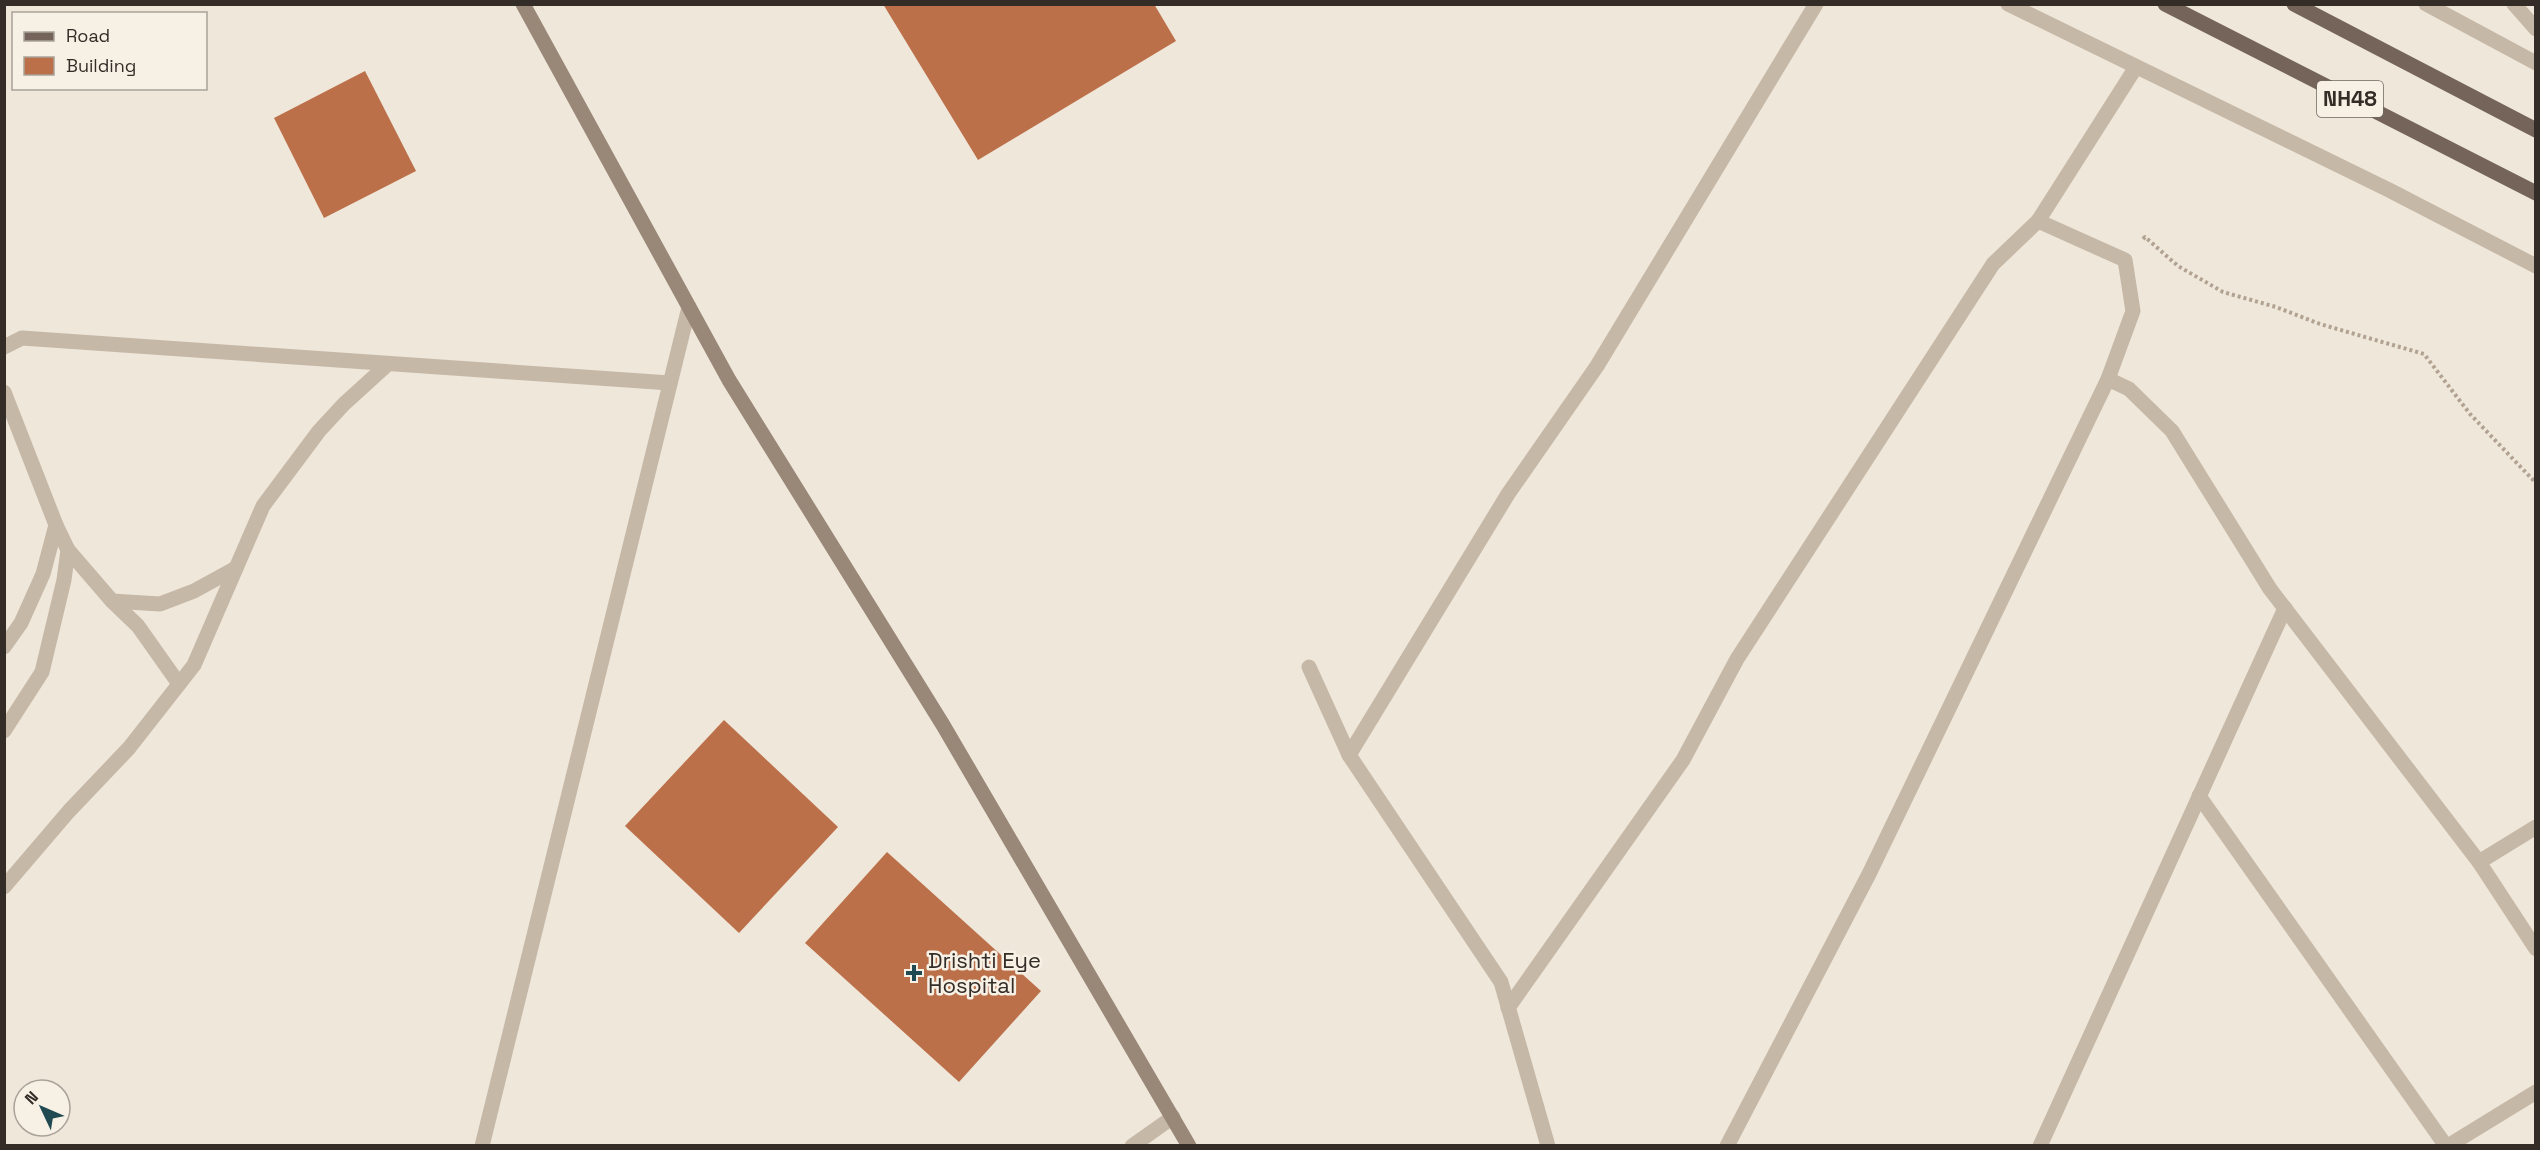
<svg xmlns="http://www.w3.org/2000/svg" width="2540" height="1150" font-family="'Space Grotesk',sans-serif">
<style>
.building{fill:#bc704a}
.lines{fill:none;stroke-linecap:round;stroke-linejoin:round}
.path{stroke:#b1a291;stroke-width:4;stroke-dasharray:3 3;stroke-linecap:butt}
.service{stroke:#c6b8a7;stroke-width:15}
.minor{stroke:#c6b8a7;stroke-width:15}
.tertiary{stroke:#c6b8a7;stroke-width:15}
.secondary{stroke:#998778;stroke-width:15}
.primary{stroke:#746459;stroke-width:15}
.poi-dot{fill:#204951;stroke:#f7f0e5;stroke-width:2}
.labels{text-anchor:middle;stroke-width:5;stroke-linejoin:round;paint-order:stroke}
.shield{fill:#f7f0e5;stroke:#6e6760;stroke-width:1.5}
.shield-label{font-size:21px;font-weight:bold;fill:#332c27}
.poi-label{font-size:22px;fill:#332c27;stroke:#f7f0e5;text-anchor:start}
</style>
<rect width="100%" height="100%" fill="#efe7da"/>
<g class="building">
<polygon points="883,4 1154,4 1176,41 978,160"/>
<polygon points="365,71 416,171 324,218 274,118"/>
<polygon points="724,720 838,827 739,933 625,826"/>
<polygon points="887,852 1041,991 959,1082 805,943"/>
</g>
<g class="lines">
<polyline class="path" points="2143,239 2145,237 2178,266 2223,292 2276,307 2320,324 2424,354 2470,414 2536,483"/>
<g class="service">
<polyline points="4,347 22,338 670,383"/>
<polyline points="4,392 56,525 43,574 21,623 4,647"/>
<polyline points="68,550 112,601 138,626 179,684"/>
<polyline points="112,601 160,604 194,591 236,568"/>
<polyline points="4,731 42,672 64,580 68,550 56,525"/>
<polyline points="4,887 69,811 129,748 194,665 263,506 319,431 344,404 388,364"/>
</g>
<g class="minor">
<polyline points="2008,4 2389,190 2536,266"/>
<polyline points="2426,4 2536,63"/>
<polyline points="2514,4 2536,29"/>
<polyline points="2038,221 2136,67"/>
<polyline points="2108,379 2129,389 2172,431 2270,589 2479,862"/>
<polyline points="1309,667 1349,755 1501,982 1548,1146"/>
<polyline points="1349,755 1508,494 1597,366 1816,4"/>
<polyline points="2199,796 2446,1146"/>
<polyline points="2536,827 2479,862 2536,949"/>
<polyline points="1508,1008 1683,760 1737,659 1993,264 2038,221 2125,260 2133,311 2108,379 1869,874 1727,1146"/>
<polyline points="1132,1146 1173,1117"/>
<polyline points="2040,1146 2285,608"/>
<polyline points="2448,1146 2536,1092"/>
</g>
<polyline class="tertiary" points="482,1146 689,307"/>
<polyline class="secondary" points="523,4 729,380 943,725 1189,1146"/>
<g class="primary">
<polyline points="2165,4 2536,193"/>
<polyline points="2294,4 2536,130"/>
</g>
</g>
<path class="poi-dot" d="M911 964h6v6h6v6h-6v6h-6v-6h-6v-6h6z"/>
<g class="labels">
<rect class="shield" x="2317" y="81" width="66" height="36" rx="4.5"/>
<g class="shield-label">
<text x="2350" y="106">NH48</text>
</g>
<g class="poi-label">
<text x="928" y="968">Drishti Eye<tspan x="928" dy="25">Hospital</tspan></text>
</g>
</g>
<rect width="2540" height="1150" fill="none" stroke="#332c27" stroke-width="12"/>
<rect x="12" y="12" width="195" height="78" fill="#f7f0e5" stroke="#a9a299" stroke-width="1.5"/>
<rect x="24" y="32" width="30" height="9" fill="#746459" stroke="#a9a299" stroke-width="1.5"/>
<text x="66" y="42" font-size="18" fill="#332c27">Road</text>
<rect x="24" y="57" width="30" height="18" fill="#bc704a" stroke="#a9a299" stroke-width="1.5"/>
<text x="66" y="72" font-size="18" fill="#332c27">Building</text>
<g transform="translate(42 1108) rotate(314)"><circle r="28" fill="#f7f0e5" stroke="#a9a299" stroke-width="1.5"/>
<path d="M0-4.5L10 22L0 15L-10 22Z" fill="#204951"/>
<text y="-9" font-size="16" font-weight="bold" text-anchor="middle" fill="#332c27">N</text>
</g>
</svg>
